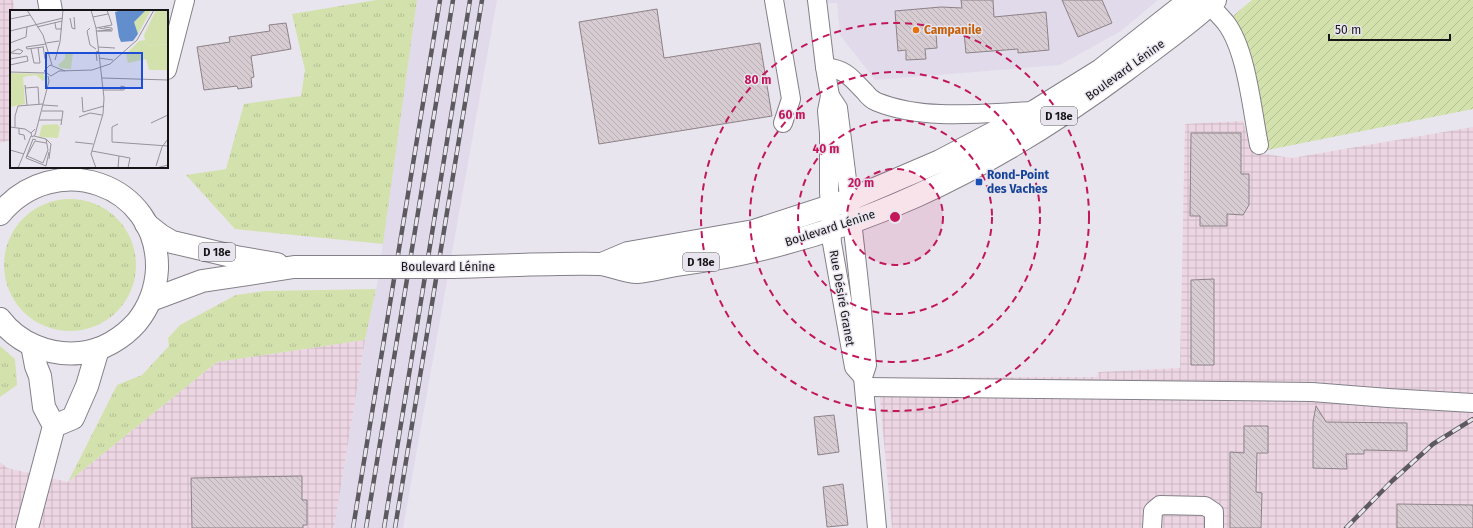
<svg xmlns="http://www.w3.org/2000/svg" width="1473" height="528" font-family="'Fira Sans',sans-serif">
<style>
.built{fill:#e0daeb}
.industrial{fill:url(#industrial-grid)}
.grass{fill:url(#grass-tufts)}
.garden{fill:url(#garden-furrows)}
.building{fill:url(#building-back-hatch);stroke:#8c8287}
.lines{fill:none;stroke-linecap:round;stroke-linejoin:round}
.minor-casing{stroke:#848089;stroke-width:20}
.major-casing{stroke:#848089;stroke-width:24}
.minor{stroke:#fff;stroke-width:18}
.major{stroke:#fff;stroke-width:22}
.rail-casing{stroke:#5c5a5f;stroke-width:4.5}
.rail{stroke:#e9e5ef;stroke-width:3;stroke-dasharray:9;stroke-linecap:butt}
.major-bridge-casing{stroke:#848089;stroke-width:24;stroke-linecap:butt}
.major-bridge{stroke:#fff;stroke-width:22}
.ring{fill:none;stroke:#c2185b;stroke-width:2;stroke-dasharray:7 5}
.food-dot{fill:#e8710a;stroke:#e9e5ef;stroke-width:1.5}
.transit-dot{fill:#1a4fb4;stroke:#e9e5ef;stroke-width:1.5}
.labels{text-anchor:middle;stroke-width:3;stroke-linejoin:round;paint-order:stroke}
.shield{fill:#e9e5ef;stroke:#555358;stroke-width:1}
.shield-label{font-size:11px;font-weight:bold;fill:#161518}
.food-label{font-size:12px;font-weight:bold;fill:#c56008;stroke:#e9e5ef;text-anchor:start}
.street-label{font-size:12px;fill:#161518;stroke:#e9e5ef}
.transit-label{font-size:12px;font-weight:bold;fill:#164399;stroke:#e9e5ef;text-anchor:start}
.inset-road{fill:none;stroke:#959299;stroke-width:1}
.view{fill:#1d4ed8;fill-opacity:0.15;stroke:#1d4ed8;stroke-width:2}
.inset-edge{fill:none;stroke:#161518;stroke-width:2}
.centre{fill:#c2185b;stroke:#e9e5ef;stroke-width:2}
.ring-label{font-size:12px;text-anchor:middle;font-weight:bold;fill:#c2185b;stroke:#e9e5ef;stroke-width:3;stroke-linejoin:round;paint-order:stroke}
</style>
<defs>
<pattern id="industrial-grid" width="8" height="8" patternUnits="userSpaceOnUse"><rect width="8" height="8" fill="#edd6e3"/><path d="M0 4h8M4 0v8" fill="none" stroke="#cab7c2"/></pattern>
<pattern id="grass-tufts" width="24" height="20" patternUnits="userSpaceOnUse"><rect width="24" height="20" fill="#d3e1ad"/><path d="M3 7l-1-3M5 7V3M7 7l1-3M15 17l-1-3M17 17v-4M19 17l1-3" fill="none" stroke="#b4c094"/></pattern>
<pattern id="garden-furrows" width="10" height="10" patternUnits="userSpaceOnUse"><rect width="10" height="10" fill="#d3e1ad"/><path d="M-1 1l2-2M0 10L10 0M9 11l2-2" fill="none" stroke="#b4c094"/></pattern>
<pattern id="building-back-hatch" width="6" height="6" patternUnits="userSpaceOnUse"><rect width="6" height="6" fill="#d7ccd1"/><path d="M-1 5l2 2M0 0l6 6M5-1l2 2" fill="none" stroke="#b8aeb3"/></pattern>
</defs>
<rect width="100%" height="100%" fill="#e9e5ef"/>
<g class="built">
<polygon points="417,0 497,0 403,528 334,528 365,340 377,285"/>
<polygon points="806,0 1158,0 1121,31 1060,65 875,80 840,35 837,3 807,4"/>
</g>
<g class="industrial">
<polygon points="0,0 13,0 15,11 11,11 11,140 0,143"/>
<polygon points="1243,121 1252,152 1292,158 1473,127 1473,528 892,528 878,378 1097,377 1098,372 1180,368 1185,124"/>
<polygon points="365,340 334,528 0,528 0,462 7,468 68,482 217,362"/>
</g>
<g class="grass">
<polygon points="376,0 417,0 383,244 235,229 186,175 226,169 244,104 301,96 305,70 292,14"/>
<circle cx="70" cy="265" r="66"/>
<polygon points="376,289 365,340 217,362 68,482 117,385 142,375 169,346 168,338 180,325 236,295 265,291"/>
<polygon points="0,346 15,359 17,385 0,397"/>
</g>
<polygon class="garden" points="1252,0 1473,0 1473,109 1268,150 1234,43 1232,17"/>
<g class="building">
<polygon points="961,0 993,0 994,17 1046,12 1049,50 1018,53 1018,49 966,53 964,32 936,33 937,48 925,49 926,59 906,60 906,50 898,51 895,11 941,7 962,8"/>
<polygon points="1062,0 1102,0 1112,23 1078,37"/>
<polygon points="657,9 664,58 760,43 772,116 599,144 579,22"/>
<polygon points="286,23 291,49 251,56 254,77 251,78 252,87 238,89 237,86 204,90 197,47 230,42 229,37 270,31 269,25"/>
<polygon points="1191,133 1241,133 1241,174 1249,174 1249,205 1243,215 1227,214 1227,226 1200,226 1200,216 1190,216"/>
<polygon points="1214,279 1214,365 1191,365 1191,280"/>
<polygon points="1316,406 1326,422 1407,423 1407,451 1364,450 1364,454 1346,454 1347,469 1313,468 1313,422"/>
<polygon points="834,415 839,452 818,455 814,417"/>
<polygon points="1244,426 1268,426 1268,453 1257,453 1256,492 1262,493 1261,528 1230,528 1230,452 1244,453"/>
<polygon points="302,476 302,500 307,500 307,525 303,525 303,528 192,528 191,478"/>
<polygon points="843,484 848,525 827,527 823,487"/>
<polygon points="1397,504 1473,505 1473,528 1397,528"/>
</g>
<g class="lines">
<g class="minor-casing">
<g id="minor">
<polyline points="774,0 791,99 783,123"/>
<polyline points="817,0 825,67 830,96 827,111 829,133 829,192 832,243 854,367 863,377"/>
<path d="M1210 5C1215 11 1221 17 1226 23 1247 51 1252 111 1259 145"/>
<path d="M825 67C847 70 850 77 865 92 868 96 872 100 877 102 924 121 984 113 1034 111"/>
<polyline points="167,70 185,0"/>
<path d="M830 96 838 108C849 194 860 280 867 365L863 377 877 528"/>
<polyline points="865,387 1312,392 1388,398 1473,403"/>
<polyline points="1152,528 1153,511 1160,505 1205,506 1214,512 1214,528"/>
</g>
</g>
<g class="major-casing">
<g id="major">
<polyline points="49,0 51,11"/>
<path d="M0 214C54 148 159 183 157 269 156 288 149 307 137 322 123 338 102 351 80 353 49 356 18 343 0 319"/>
<polyline points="146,224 160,235 172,242 236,257 277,264"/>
<polyline points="602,264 628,253 754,231 849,200 940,161 1035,111 1101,70 1190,0"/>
<path d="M453 267C502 266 551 263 600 264 612 265 624 272 637 272 651 271 667 266 682 264 848 242 993 169 1126 70 1156 47 1187 26 1215 0"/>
<polyline points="151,300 202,281 294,267 373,267"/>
<polyline points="54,426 73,418 87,386 98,349"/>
<polyline points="27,528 54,426 44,407 40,376 36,366 32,345"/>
</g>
</g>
<use href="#minor" class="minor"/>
<use href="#major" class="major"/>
<g class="rail-casing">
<g id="rail">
<polyline points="353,528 440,0"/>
<polyline points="366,528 453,0"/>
<polyline points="384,528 470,0"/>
<polyline points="395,528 482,0"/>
<polyline points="1346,528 1392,481 1433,444 1473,419"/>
</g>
</g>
<use href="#rail" class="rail"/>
<g class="major-bridge-casing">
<polyline id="major-bridge" points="373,267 453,267"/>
</g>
<use href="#major-bridge" class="major-bridge"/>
</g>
<circle cx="895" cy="217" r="48" fill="#c2185b" fill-opacity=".12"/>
<g class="ring">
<circle cx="895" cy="217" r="48"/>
<circle cx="895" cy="217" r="97"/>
<circle cx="895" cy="217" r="145"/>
<circle cx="895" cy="217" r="194"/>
</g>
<circle class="food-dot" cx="916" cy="30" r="4"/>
<rect class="transit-dot" x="975" y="178" width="8" height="8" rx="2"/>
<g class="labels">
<g class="shield">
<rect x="1041" y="107" width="36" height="18" rx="3"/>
<rect x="199" y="243" width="36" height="18" rx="3"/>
<rect x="683" y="253" width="36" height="18" rx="3"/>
</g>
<g class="shield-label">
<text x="1059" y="120">D 18e</text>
<text x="217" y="256">D 18e</text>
<text x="701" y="266">D 18e</text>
</g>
<g class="food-label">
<text x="924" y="34">Campanile</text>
</g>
<g class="street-label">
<text transform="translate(1125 70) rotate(-36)" y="4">Boulevard Lénine</text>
<text transform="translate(830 228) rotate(-18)" y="4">Boulevard Lénine</text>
<text x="448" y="271">Boulevard Lénine</text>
<text transform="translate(842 298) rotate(80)" y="4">Rue Désiré Granet</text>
</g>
<g class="transit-label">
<text x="987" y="179">Rond-Point<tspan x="987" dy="14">des Vaches</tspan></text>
</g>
</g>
<g transform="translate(10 10)">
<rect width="158" height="158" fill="#e9e5ef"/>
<path d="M146 0H150L148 6H158V34L136 36 134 25ZM63 43 61 59 51 58 48 55 55 49V44ZM0 63 33 64 37 68 33 71 26 65 13 67 15 94 0 97Z" fill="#d3e1ad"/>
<path d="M136 0H141L128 24 124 12ZM150 0H158L157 10 142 18Z" fill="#d3e1ad"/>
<path d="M135 30 136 36 158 34V60H139L136 49 118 53 116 44 129 31ZM47 114 50 117 48 128 29 127 32 115Z" fill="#d3e1ad"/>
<path d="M112 0H136L124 12 128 24 123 31 111 32 109 27 105 2Z" fill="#628ece"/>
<path class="inset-road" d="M17 0 33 25 42 55M81 0 86 18 94 88 93 104 81 144 86 158M83 7 98 4M60 8 62 18 65 19 64 7M0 9 20 5M45 13 46 19H52M27 17 52 11M80 18 77 21 80 35 86 39M86 18 102 15 97 0M0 21 53 8M86 21H102V18L94 17M88 21 101 20 89 18M0 33 16 27 17 17M36 33 49 31M33 36 35 49M33 37 17 39 16 37 36 34M88 37 105 38M21 39 24 53H30L28 37M0 43 8 39 13 41 10 44 1 43M89 48 103 50M0 49 17 46 18 51 0 55M45 50 50 32 53 0M87 51 86 42 89 41M55 61 40 55 34 61 41 66 49 61 82 60 100 54 127 30 144 0M0 62 35 63M92 68 158 70M15 75 17 95M15 78 28 77 29 94M93 80H114L115 77 111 76V80M72 87 73 102 94 96M33 95 48 96M32 101H53L51 115M69 107 80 103 92 105M29 110H52M141 113 158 105M108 114 102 117V132L158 136M0 117 15 119 21 123M5 117V106L8 96 33 94M9 118V124L14 125 15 130M25 119 21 123 22 127 25 125 39 71 38 66M24 126 36 129M36 129 38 140 33 153 17 146 25 131 36 133M36 129 41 134 39 149M26 130 23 129 16 148 36 156 39 142M65 132 83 134M0 140 14 144M82 141 120 148 118 158M146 156 152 137 158 129M8 158 21 126M108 158 109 146M146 158 158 155"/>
<path class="view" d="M36 43H132V78H36Z"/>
<rect width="158" height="158" class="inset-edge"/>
</g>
<circle cx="895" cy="217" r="6" class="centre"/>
<g class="ring-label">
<text x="758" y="84">80 m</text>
<text x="792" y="119">60 m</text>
<text x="826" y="153">40 m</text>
<text x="861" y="187">20 m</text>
</g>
<path d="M1329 34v6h121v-6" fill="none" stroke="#161518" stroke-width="2"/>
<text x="1335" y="34" font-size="12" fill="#161518" stroke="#e9e5ef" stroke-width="3" paint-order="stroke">50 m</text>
</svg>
